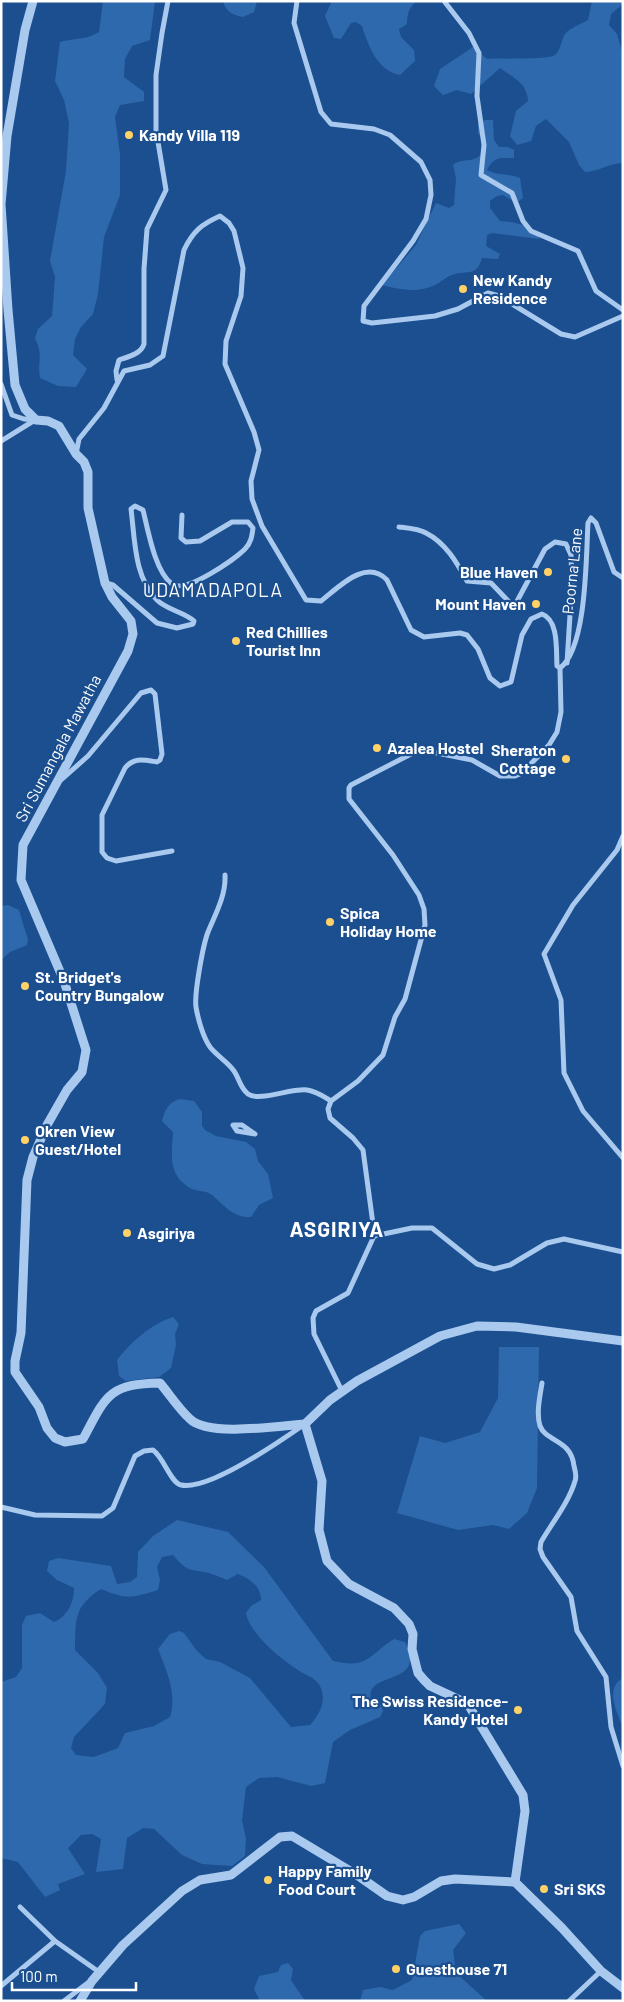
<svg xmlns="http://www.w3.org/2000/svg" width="624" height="2002" font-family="Barlow,sans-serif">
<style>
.green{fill:#2e69ad;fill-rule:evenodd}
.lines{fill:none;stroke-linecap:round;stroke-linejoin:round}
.minor{stroke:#a9c9ee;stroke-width:5}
.tertiary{stroke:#a9c9ee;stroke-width:9}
.poi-dot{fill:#ffd166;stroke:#1b4f8f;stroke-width:2}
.labels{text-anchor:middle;stroke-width:4.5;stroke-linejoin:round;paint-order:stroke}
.poi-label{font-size:16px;font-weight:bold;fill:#fff;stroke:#1b4f8f;text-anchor:start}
.street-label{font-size:16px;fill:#fff;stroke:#1b4f8f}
.quarter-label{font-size:19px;letter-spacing:1px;fill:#fff;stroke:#1b4f8f}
.district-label{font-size:21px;font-weight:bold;letter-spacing:1px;fill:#fff;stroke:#1b4f8f}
</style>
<rect width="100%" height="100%" fill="#1b4f8f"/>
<g class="green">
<path d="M103 1H155L150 40 132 46 125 59 124 77 144 92V101L120 105 115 117 120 154V195L104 237 98 294 93 314 81 327 75 339 73 355 87 369 76 387 58 386 40 378C37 359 44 357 35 338L38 329 52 316 55 277 50 261 66 171 69 123 64 100 55 81 60 42C73 38 87 40 99 32Z"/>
<path d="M223 1H257L254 12 243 17C234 15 225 12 223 1Z"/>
<path d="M332 1H417C409 7 407 14 407 24L399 29 401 37 414 50 415 61 400 75C377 71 368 45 362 26L356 22 351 23 341 39 334 38 325 16Z"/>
<path d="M592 1H623V4L611 14 609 25 617 34 623 55V163C609 163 598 172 585 172L579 165 569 142 546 119 536 126 531 141 517 145 510 136 516 111 528 101C527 83 514 78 500 68L471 94 457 90 443 95 434 86 440 69 473 47 487 59C498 58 550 60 555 55 561 50 561 40 565 34 570 28 581 24 588 20Z"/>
<path d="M485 120H493L494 140 499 147H508L514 150V158C500 158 494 156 487 170 498 176 509 173 520 178L523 198 519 201H513L503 195 497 196 490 201V208L500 221C515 222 527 224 539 235V239L492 233 487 235 486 246 500 254 498 259 482 258C476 278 469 269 452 275 446 277 441 282 435 285 419 293 400 290 382 285L416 245 436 203 449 208 454 205 456 178 453 165C466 155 478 167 485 146L478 133V124Z"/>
<polygon points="8,905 19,910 28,940 27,945 10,952 1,960 1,906"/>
<path d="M180 1099 194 1101 202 1112V1126L205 1130 216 1136 246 1142 255 1149 258 1161 268 1174 273 1198 259 1205 251 1217C233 1218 225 1206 212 1195 206 1190 197 1192 190 1188 167 1174 172 1154 173 1132L162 1121C165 1110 168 1102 180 1099Z"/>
<path d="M173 1317 179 1324 175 1334 176 1345 171 1368 159 1377 126 1381 119 1376 117 1360C131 1342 151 1324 173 1317Z"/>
<polygon points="499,1347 539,1347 537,1488 527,1513 509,1529 493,1525 458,1530 397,1513 420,1436 445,1443 480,1432 498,1398"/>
<path d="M177 1520 228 1532 264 1567 333 1661C369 1669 367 1656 394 1639L405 1642C429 1689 360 1669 372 1702L381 1705 383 1711 380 1717 350 1730 333 1742 325 1783 311 1786 277 1777 259 1778 246 1787 242 1820 246 1839 245 1856 232 1866 202 1864 182 1855 154 1829 143 1828 127 1838 123 1869 96 1872 101 1839 92 1834 81 1835 68 1848 85 1874 58 1884 60 1890 45 1897 18 1862 1 1858V1682L16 1677 22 1668V1625L26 1616 40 1613 54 1622C68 1616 74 1602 74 1588L57 1580 47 1571 49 1561 58 1558 111 1566 117 1584 130 1582 137 1577 138 1552 153 1536ZM173 1555C184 1568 187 1570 204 1572 211 1573 220 1577 227 1580L238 1574C250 1579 261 1586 261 1600L251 1606 246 1613C250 1635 283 1661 301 1672 306 1675 314 1678 318 1683 328 1697 321 1713 310 1725L291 1727 250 1678 220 1662 206 1659 197 1651 184 1633 179 1631 170 1634 158 1649C167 1672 177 1693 170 1717L154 1726 125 1733 118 1748 94 1757 76 1755 71 1748 74 1737 105 1704 107 1688 98 1673 75 1650C76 1620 73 1607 101 1589 127 1600 132 1598 158 1590L160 1580 157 1567 162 1557Z"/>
<path d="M623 1678V1728C617 1712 604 1688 623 1678Z"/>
<polygon points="459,1924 466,1933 453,1950 456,1973 487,2001 360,2001 363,1990 380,1987 393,1990 412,1980 420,1936 425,1931"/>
<polygon points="288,1963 293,1969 291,1980 305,2001 260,2001 254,1989 259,1976 278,1972 281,1965"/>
</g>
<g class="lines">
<g class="minor">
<polyline points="297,1 294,23 321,112 331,124 374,129 390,135 421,162 430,180 431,195 426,219 413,241 364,306 363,321 372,323 435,316 458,309 488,293 499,296 561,334 575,337 623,316"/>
<polyline points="444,1 469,33 479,53 477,96 484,145 481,175 512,193 523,221 531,231 578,251 596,291 623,310"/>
<path d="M117 380 116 371 119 360C128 357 141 354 144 344V269L147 229 166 190 156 130V75L162 33 168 1"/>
<polyline points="1,384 12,415 24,419 35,420"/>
<polyline points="1,441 35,420"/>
<path d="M76 454 79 439 104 408 124 371 150 365 163 356 184 250C193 231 202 224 220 216L229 223 234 231 243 268 241 296 226 341 225 364 254 432 259 450 251 481 252 499 262 526 306 600 321 601C339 587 366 558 387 580L411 630 424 637 460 633 467 635 478 649 490 678 500 686 511 682 522 635 531 619 542 614C559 620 556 651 557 666L560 668C587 648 586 556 588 523L591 518 596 523 614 572 623 578"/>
<path d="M399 527C407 528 419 529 426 533 446 543 457 563 467 581L491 583 513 606 515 605 545 549 555 542 566 544 571 555 572 583 567 663"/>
<path d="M106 583 113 585 157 623 177 628 193 624 194 621C184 612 167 610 157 600 134 577 135 540 131 509L135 506 143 510C148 530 155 572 172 584 185 594 234 560 245 549 251 543 252 536 253 528L248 522H232L200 541 186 542 181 538 182 515"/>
<path d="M61 780 88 756 141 693 151 690 155 694 162 754 160 760 157 762C144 760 134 757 125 768L102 815V852L107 858 116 861 172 851"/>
<polyline points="623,836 617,850 573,905 544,954 561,1000 564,1073 583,1111 623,1158"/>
<path d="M225 875C226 895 216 913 208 932 203 945 194 994 196 1007 198 1019 203 1037 210 1047 217 1056 228 1062 234 1071 239 1078 240 1088 248 1094 259 1102 291 1088 307 1090 316 1091 323 1096 331 1101"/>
<polygon points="233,1125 242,1125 255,1134 237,1131"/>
<polyline points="374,1236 412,1228 432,1228 477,1264 494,1269 510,1265 547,1243 564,1239 623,1252"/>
<path d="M542 1383C540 1396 536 1413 540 1426 546 1442 571 1439 574 1466 575 1470 577 1476 575 1481 569 1502 552 1523 541 1542L540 1549 543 1557 571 1597 577 1631 606 1677 611 1727 623 1766"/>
<polyline points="342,1391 314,1334 313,1318 316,1311 348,1293 374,1236 373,1224 363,1150 353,1138 330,1118 328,1109 331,1101 358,1081 383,1055 395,1017 405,999 425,925 424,909 419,895 393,855 349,799 349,788 351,785 411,754 422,750 472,760 500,776 515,776 522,773 549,745 557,732 561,712 560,668"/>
<path d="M1 1507 35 1515 102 1516 113 1508 135 1456 144 1451 153 1450C164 1458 171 1483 181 1485 208 1491 279 1442 302 1426"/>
<polyline points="20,1907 55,1941"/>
<polyline points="1,1986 55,1941 99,1972"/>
<polyline points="64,2001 89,1982"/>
<polyline points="569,2001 601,1971"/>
</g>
<g class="tertiary">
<path d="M33 1 25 30 7 136 1 204 8 310 15 385 25 409 36 420 48 421 59 426 76 454 84 462 88 472V508L105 583 112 597 131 621 133 634 128 651 23 845 21 880 64 981 86 1050 82 1072 67 1090 47 1125 33 1157 27 1180 21 1333 15 1361V1372L39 1407 47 1428 55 1438 65 1442 83 1439C106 1396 108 1384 160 1383 170 1395 179 1409 190 1419 208 1437 278 1426 305 1424"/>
<polyline points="305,1424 322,1481 319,1530 327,1561 349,1584 394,1608 409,1624 413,1634 412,1649 418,1673 424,1680 430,1686 460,1700 469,1706 523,1795 525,1811 515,1882"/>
<polyline points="305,1424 330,1400 357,1381 440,1336 477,1326 516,1327 623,1341"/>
<polyline points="515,1882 562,1928 601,1971 623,1988"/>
<polyline points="80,2001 92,1981 123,1945 182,1891 200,1880 231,1875 280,1837 292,1836 357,1875 387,1896 403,1900 414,1897 441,1881 455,1879 515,1882"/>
</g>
</g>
<g class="poi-dot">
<circle cx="129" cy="135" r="5"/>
<circle cx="463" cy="289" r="5"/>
<circle cx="548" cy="572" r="5"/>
<circle cx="536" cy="604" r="5"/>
<circle cx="236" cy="641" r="5"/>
<circle cx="377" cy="748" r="5"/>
<circle cx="566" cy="759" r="5"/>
<circle cx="330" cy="922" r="5"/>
<circle cx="25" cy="986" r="5"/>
<circle cx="25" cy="1140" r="5"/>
<circle cx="127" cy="1233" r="5"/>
<circle cx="518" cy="1710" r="5"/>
<circle cx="268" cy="1880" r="5"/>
<circle cx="544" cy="1889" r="5"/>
<circle cx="396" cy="1969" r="5"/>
</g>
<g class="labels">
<g class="poi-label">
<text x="139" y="141">Kandy Villa 119</text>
<text x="473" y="286">New Kandy<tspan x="473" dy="18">Residence</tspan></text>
<text x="538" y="578" text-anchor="end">Blue Haven</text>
<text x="526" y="610" text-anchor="end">Mount Haven</text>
<text x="246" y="638">Red Chillies<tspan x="246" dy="18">Tourist Inn</tspan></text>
<text x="387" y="754">Azalea Hostel</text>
<text x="556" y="756" text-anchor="end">Sheraton<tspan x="556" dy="18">Cottage</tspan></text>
<text x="340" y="919">Spica<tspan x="340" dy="18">Holiday Home</tspan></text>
<text x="35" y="983">St. Bridget's<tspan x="35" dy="18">Country Bungalow</tspan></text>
<text x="35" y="1137">Okren View<tspan x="35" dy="18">Guest/Hotel</tspan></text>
<text x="137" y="1239">Asgiriya</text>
<text x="508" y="1707" text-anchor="end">The Swiss Residence-<tspan x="508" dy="18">Kandy Hotel</tspan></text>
<text x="278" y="1877">Happy Family<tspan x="278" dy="18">Food Court</tspan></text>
<text x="554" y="1895">Sri SKS</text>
<text x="406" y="1975">Guesthouse 71</text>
</g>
<g class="street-label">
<text transform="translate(572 571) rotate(-84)" y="6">Poorna Lane</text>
<text transform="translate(58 748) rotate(-62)" y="6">Sri Sumangala Mawatha</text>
</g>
<g class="quarter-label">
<text x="213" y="597">UDAMADAPOLA</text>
</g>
<g class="district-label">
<text x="337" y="1237">ASGIRIYA</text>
</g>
</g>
<rect width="624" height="2002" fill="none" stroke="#ffffff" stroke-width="5"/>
<path d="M12 1982v8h124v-8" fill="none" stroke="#ffffff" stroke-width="2.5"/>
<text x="20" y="1982" font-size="15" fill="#ffffff" stroke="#1b4f8f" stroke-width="4" paint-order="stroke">100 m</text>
</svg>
